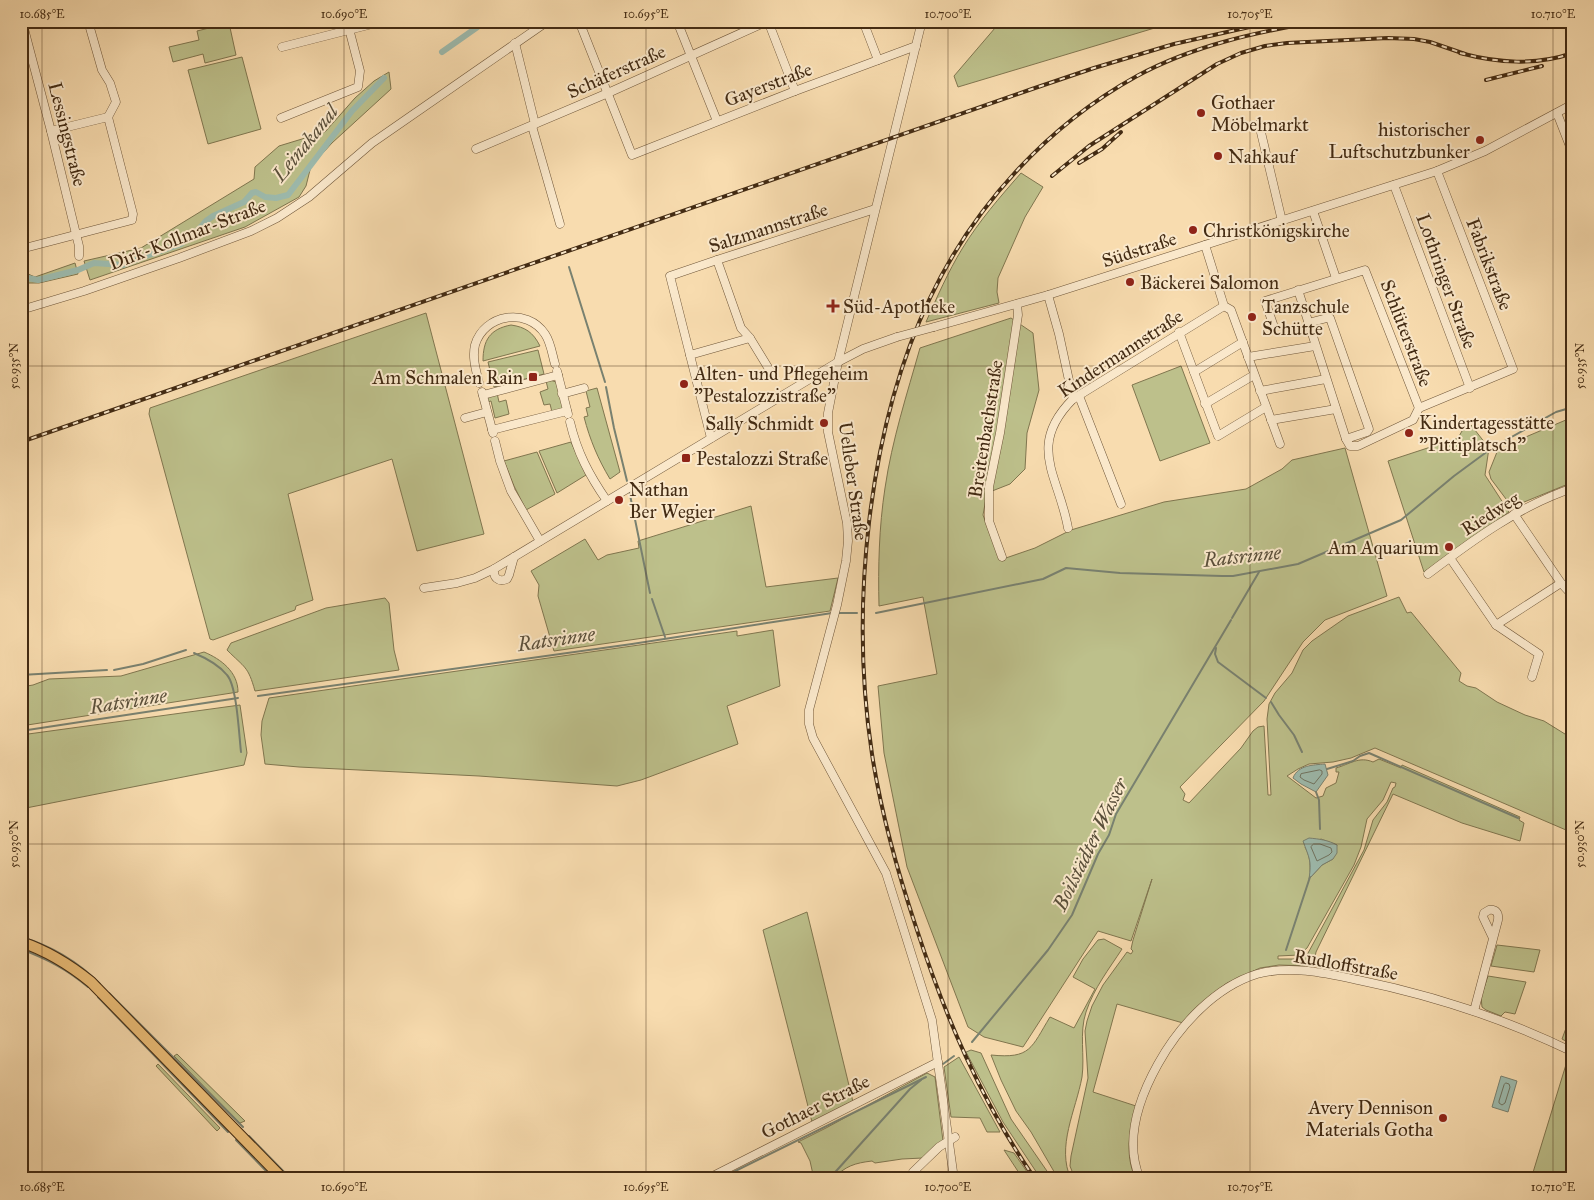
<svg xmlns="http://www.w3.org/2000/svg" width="1594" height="1200" font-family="'IM FELL Great Primer',serif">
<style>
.green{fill:#bdc08b;stroke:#80764f;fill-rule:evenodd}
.water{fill:#9dbbae;stroke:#798170}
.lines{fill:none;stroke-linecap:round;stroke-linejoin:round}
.shore{stroke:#707360;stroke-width:1}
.stream{stroke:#798170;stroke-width:2}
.canal{stroke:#9dbbae;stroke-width:6}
.minor-casing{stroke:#70573a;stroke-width:9}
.major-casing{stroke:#432b13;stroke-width:12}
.minor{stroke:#fae8cb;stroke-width:8}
.major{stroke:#ecbe78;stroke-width:10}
.rail-casing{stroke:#432b13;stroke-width:4}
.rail{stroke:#fae8cb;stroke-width:2;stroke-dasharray:5.5;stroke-linecap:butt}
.minor-bridge-casing{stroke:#70573a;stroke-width:9;stroke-linecap:butt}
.minor-bridge{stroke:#fae8cb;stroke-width:8}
.ticks{fill:none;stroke:#432b13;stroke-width:1;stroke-opacity:0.45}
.poi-dot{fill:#8f2418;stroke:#fae8cb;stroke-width:2}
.labels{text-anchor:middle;stroke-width:4;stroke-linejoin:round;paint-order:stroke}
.street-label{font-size:19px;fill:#432b13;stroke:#fae8cb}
.poi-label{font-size:19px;fill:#432b13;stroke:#fae8cb;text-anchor:start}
.water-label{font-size:20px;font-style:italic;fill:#5a4f3a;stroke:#fae8cb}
.neatline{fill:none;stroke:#432b13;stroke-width:2}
.ticks-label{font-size:12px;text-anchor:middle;fill:#432b13}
</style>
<rect width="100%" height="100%" fill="#f8dcaf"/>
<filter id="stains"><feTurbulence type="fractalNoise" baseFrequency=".004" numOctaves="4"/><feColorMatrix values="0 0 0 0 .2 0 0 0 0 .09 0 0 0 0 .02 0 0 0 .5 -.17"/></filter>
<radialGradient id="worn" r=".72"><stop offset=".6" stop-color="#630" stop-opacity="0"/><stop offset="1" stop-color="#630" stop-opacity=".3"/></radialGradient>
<g class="green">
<polygon points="1001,21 1178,21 958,87 954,76"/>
<polygon points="229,23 236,55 205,63 203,54 173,62 169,47 199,40 197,31"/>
<polygon points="242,57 261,129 208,144 188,70"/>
<polygon points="389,72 391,89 332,143 311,166 306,186 299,197 245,227 90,280 84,261 141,248 254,179 255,167 279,146 325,132 355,98 374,81"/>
<path d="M1021 173 1043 187 1025 217 998 278 997 292 999 303 926 322C937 297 948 272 962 249 979 221 1000 197 1021 173Z"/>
<polygon points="75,263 78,274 39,283 21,283 21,277 28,274 35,277"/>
<polygon points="426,313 484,534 417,551 392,459 288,494 313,600 296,606 295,610 213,640 210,639 149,414 150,408"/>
<path d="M1011 318 1033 333 1039 390 1027 433 1025 469 1010 484 987 493 983 515 1000 560 1035 548 1071 530 1164 502 1246 489 1282 469 1292 460 1345 448 1387 596 1325 620 1303 642 1264 701 1180 787 1185 794 1183 800 1189 803 1241 748 1253 731 1258 727 1264 726 1268 795H1271L1267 719 1269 704 1275 693 1292 673 1303 650 1312 641 1348 616 1399 597 1407 613 1411 612 1461 673 1459 681 1467 686 1476 688 1497 702 1525 715 1544 721 1573 739V833L1375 748 1351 758 1333 762 1309 764 1298 769 1287 776 1316 798 1323 796 1326 788 1336 783 1339 772H1336V768C1350 764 1359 756 1373 762L1379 759 1401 768 1402 765 1520 817 1519 820 1524 823 1520 841 1462 823 1393 794 1316 952 1314 962 1310 966 1279 965 1260 968 1227 983 1204 1001 1183 1023 1117 1004 1093 1092 1136 1106C1130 1131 1124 1155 1136 1179H1075L1070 1166 1071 1156 1088 1078 1085 1031 1087 1021 1092 1006 1103 985 1127 952 1131 954 1133 951 1131 949 1133 940 1152 879 1131 941 1098 931 1023 1047 984 1037 968 1027 907 867 884 753 878 686 937 674 923 597 879 606C878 567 879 527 885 488 892 440 907 394 920 348ZM1391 782 1396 783 1395 787 1393 788 1387 802 1373 820 1364 850 1307 955 1297 959H1278V956L1299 955 1307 948 1354 865 1361 847 1367 819 1383 800ZM1321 839 1337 845 1333 859 1322 865 1310 878C1310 866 1311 858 1305 847Z"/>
<path d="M511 325C525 327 533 332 540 346L483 361C483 340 490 329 511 325Z"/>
<polygon points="538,350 544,374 494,387 488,362"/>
<polygon points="1181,366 1210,443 1160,461 1132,385"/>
<polygon points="550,380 556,382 563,407 562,409 552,412 550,404 544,405 540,392 548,389 546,381"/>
<path d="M597 388 620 472 610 479C598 459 590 440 584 417L588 416 586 408 590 407 586 391Z"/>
<polygon points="497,393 499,402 506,400 509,414 495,418 491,401 487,402 488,397"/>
<polygon points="1573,417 1573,482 1512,507 1491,479 1489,472 1497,452 1528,436"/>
<polygon points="1471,425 1489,448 1485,475 1509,512 1424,572 1388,461 1458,438 1462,431"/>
<polygon points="571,442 586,475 557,493 539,451"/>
<polygon points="537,452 555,494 526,510 514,486 504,461"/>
<polygon points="751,506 766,587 838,578 830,611 554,651 538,596 539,585 531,571 585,539 598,560 607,555 639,548 638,541"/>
<path d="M385 598 389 603 394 650 399 670 255 691C248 666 245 668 227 650L231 643 326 608Z"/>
<polygon points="773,630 780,686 727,706 738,744 641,780 617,786 479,776 299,767 265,764 261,735 262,721 269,698 737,631 737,636"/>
<path d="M204 652C221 659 238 672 238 692L21 726V685L27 686 33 685 49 679 121 676Z"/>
<polygon points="240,705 247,753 244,765 21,809 21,735"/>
<polygon points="807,912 853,1102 812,1122 763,930"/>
<path d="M1104 939 1122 949C1109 969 1094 988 1086 1012 1079 1033 1085 1056 1082 1077 1076 1110 1056 1147 1071 1179H1060L1056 1175 1031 1132 1016 1111 1001 1080 991 1055C1031 1059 1031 1048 1050 1017L1074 1028 1095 989 1073 977 1083 959 1098 940Z"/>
<polygon points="1497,945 1540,950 1534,972 1491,966"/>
<polygon points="1488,976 1526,982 1515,1014 1505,1012 1501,1016 1486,1010 1482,1007 1481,997"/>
<polygon points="1573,1009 1573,1045 1562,1039"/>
<polygon points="971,1050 981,1053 1011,1119 1049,1174 1054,1179 1041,1179 1003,1122 966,1052"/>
<polygon points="177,1054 245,1121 240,1123 174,1056"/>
<polygon points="959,1057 1000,1132 987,1132 980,1118 951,1117 944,1067"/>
<polygon points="1568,1058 1573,1060 1573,1179 1531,1179"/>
<polygon points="158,1064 220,1128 217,1131 156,1066"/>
<path d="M927 1073 935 1077 943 1141 923 1158 902 1159 875 1163 872 1161C855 1163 845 1166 833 1179H814L810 1161 801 1143 798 1142 826 1128Z"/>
<polygon points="1004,1150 1014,1153 1032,1179 1023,1179"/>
</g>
<g class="water">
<path d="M1325 764 1328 775 1316 792 1301 784 1293 778C1298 765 1313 765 1325 764Z"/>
<path d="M1309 838C1319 839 1328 840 1337 845V853L1333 859 1322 865 1309 879C1312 860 1309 858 1303 841Z"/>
<polygon points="1501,1076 1517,1081 1508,1112 1492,1107"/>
</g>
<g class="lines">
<g class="shore">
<polygon points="1320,770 1322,771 1322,774 1314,784 1304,780 1300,777 1301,774"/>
<polygon points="1314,844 1320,844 1331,848 1332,852 1329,855 1317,861 1311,847"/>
<polygon points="1506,1083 1509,1084 1510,1087 1505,1103 1502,1105 1499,1103 1499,1101 1504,1085"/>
</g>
<g class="stream">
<polyline points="569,267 605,382"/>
<polyline points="606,387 614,428 627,481"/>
<polyline points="629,490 650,593"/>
<polyline points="652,599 665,637"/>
<polyline points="837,613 857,613"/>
<polyline points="876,613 1043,579 1066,568 1120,573 1222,576 1233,576 1298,564 1401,520 1454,476 1492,448 1556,412 1573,407"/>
<polyline points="1232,618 1259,572"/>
<polyline points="1216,648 1215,654 1218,662 1266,698"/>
<path d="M194 653C206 658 219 665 227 675 237 686 239 735 241 752"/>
<polyline points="114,670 143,664 186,650"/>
<polyline points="21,675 107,670"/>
<polyline points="258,696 632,644 832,613"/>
<polyline points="1271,702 1279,715 1294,735 1302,752"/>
<polyline points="21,731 238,698"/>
<polyline points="1327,769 1353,761 1360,756 1369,753 1518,818"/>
<polyline points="1316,792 1319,800 1320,829"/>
<path d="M21 937C52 946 77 961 100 984"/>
<path d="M21 949C47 959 67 969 88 987"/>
<polyline points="1286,950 1310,877"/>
<polyline points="109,993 243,1127"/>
<polyline points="98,997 228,1132"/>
<polyline points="972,1042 1048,950 1072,915 1098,854 1109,835 1116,814 1231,620"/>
<polyline points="943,1064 954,1056"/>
<polyline points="249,1136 291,1179"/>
<polyline points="236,1140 274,1179"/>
<polyline points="719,1179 926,1077"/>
<polyline points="829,1179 910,1089 921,1080"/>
</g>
<g class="canal">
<polyline points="442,52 486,21"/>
<polyline points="21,279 28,278 38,280 78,270 94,263 123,265 140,258 181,244 199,229 206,221 213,216 244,202 252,193 256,192 265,197 276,198 288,195 352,111 384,78"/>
</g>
<g class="minor-casing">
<g id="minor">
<polyline points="22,21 51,131 76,234 79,246 79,256"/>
<polyline points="88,21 102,70 110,83 116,102 108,117"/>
<polyline points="579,21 632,155 795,91 916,46"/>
<polyline points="677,21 717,121"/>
<polyline points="768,21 795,91"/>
<polyline points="863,21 878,60"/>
<polyline points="922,21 838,362 828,413 828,432 847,523 848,541 846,561 837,605 809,710 809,724 813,738 886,873 932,1020 954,1179"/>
<polyline points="515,43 535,124"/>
<polyline points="282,47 384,21"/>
<polyline points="1557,113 1573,154"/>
<polyline points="281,118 358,87 360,71 347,21"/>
<polyline points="1259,124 1282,221"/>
<polyline points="532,126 560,224"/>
<polyline points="476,149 608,93 768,21"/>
<polyline points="1394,185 1470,388"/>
<polyline points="1313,211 1336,278"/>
<polyline points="1205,245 1224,306 1231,310 1280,444"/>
<polyline points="21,249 132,220 133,214 108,117 51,131"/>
<polyline points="717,260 741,328 750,338 769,369"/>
<polyline points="1298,290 1346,439 1350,446 1358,446 1413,420 1419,408 1513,369 1437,171"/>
<polyline points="1048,295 1059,334 1073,399"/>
<polyline points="21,310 84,291 179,258 251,231 277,218 309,197 372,143 548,21"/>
<polyline points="1308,323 1327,318 1330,318 1369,429 1367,432 1346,439"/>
<polyline points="1273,324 1265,301 1365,270 1419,408"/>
<polyline points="934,327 1048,295 1437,171 1485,151 1573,104"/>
<polyline points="1179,332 1218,436 1266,407"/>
<polyline points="690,355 750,338"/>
<polyline points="1248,357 1315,346"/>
<polyline points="557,371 568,414"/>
<polyline points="1194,372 1243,342"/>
<path d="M479 383C476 370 472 358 475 345 484 314 527 307 545 334 551 343 552 354 555 364"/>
<polyline points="1260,391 1326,379"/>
<polyline points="482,392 493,433"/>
<polyline points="562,394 584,388"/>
<polyline points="483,395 558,375"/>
<polyline points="1079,396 1121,504"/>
<polyline points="1205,404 1254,375"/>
<polyline points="465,418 487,412"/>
<polyline points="1271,420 1336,409"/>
<path d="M570 422C577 452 589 475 607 501"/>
<polyline points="492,430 567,411"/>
<polyline points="711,438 670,276 717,260 875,209"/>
<polyline points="495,441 500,461 511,491 540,541"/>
<polyline points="1514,514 1561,583 1573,596"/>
<path d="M1068 528C1059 476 1026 446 1073 399L1224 306"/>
<polyline points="1002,557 989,521 989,487 1000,433 1018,315 1017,304"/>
<polyline points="1450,558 1496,625 1539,654 1532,677"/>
<path d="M494 569C493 577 498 583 507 579L509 575 514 557"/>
<path d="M1428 574C1473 540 1519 506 1573 488"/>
<polyline points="424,588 457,583 475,578 494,569 838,362 863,349 897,337"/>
<polyline points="1496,625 1561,583"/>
<path d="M1474 1011 1498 920C1499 913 1496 909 1489 910L1484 913 1483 917 1493 938"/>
<polyline points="913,1172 939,1147 955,1137"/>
<polyline points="707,1179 938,1062"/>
<path d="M1140 1179C1124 1141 1139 1098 1158 1064 1179 1026 1215 987 1257 974 1290 965 1325 973 1358 980 1432 995 1505 1019 1573 1052"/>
</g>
</g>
<g class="major-casing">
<path id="major" d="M21 942C48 951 70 965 91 982L283 1179"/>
</g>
<use href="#minor" class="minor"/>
<use href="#major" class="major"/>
<g class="rail-casing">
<g id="rail">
<path d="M1460 53C1498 63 1535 66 1573 53"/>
<polyline points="1486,80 1542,66"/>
<polyline points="1079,163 1102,149 1121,132"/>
<polyline points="1052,176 1089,146 1217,64 1241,53 1265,46 1287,43 1388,38 1414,39 1430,42 1465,54"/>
<polyline points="21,442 1032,89 1094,68 1174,44 1276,21"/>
<path d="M1035 1179C981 1101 945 1016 916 927 897 870 881 813 872 754 850 610 867 430 930 298 974 206 1048 125 1137 76 1194 45 1258 32 1321 21"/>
</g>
</g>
<use href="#rail" class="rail"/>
<g class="minor-bridge-casing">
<polyline id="minor-bridge" points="897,337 934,327"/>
</g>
<use href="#minor-bridge" class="minor-bridge"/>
</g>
<path class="ticks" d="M42 21V1179M344 21V1179M646 21V1179M948 21V1179M1250 21V1179M1553 21V1179M21 366H1573M21 844H1573"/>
<g class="poi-dot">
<circle cx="1201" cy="113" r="5"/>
<circle cx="1480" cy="140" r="5"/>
<circle cx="1218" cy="156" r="5"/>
<circle cx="1193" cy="230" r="5"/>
<circle cx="1130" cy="282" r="5"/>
<path d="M830.5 298.5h5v5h5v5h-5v5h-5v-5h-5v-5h5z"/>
<circle cx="1252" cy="317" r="5"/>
<rect x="528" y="372" width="10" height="10" rx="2.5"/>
<circle cx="684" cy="384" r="5"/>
<circle cx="824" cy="423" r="5"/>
<circle cx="1409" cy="433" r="5"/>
<rect x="681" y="453" width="10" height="10" rx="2.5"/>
<circle cx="619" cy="500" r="5"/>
<circle cx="1449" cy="547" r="5"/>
<circle cx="1443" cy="1118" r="5"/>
</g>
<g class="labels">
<g class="street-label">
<text transform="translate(616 71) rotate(-24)" y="7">Schäferstraße</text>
<text transform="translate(768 84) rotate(-21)" y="7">Gayerstraße</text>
<text transform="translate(68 134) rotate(76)" y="7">Lessingstraße</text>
<text transform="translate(768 227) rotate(-18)" y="7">Salzmannstraße</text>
<text transform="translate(187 234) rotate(-21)" y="7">Dirk-Kollmar-Straße</text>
<text transform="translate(1139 249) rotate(-18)" y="7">Südstraße</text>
<text transform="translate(1490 264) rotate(69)" y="7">Fabrikstraße</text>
<text transform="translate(1447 281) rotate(70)" y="7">Lothringer Straße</text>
<text transform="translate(1407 333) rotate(69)" y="7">Schlüterstraße</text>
<text transform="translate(1120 353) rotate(-33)" y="7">Kindermannstraße</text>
<text transform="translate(985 429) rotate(-81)" y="7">Breitenbachstraße</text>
<text transform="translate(854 481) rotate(82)" y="7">Uelleber Straße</text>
<text transform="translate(1490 513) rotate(-32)" y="7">Riedweg</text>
<text transform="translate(1346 964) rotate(10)" y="7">Rudloffstraße</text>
<text transform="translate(815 1106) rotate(-27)" y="7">Gothaer Straße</text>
</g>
<g class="poi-label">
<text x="1211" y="109">Gothaer<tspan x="1211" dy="22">Möbelmarkt</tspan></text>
<text x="1470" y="136" text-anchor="end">historischer<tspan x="1470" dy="22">Luftschutzbunker</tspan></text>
<text x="1228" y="163">Nahkauf</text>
<text x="1203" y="237">Christkönigskirche</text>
<text x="1140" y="289">Bäckerei Salomon</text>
<text x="843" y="313">Süd-Apotheke</text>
<text x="1262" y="313">Tanzschule<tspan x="1262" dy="22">Schütte</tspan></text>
<text x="694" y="380">Alten- und Pflegeheim<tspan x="694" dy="22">"Pestalozzistraße"</tspan></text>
<text x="523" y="384" text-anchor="end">Am Schmalen Rain</text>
<text x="1419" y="429">Kindertagesstätte<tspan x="1419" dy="22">"Pittiplatsch"</tspan></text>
<text x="814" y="430" text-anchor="end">Sally Schmidt</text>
<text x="696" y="465">Pestalozzi Straße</text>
<text x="629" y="496">Nathan<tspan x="629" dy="22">Ber Wegier</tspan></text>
<text x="1439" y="554" text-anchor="end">Am Aquarium</text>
<text x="1433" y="1114" text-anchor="end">Avery Dennison<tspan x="1433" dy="22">Materials Gotha</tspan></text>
</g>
<g class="water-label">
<text transform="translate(305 143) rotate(-51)" y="7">Leinakanal</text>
<text transform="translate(1242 556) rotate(-6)" y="7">Ratsrinne</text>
<text transform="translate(556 639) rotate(-8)" y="7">Ratsrinne</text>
<text transform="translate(128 701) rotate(-9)" y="7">Ratsrinne</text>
<text transform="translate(1090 844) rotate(-64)" y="7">Boilstädter Wasser</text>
</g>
</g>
<rect width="1594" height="1200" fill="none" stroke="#f8dcaf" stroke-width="55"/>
<rect x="28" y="28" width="1538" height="1144" class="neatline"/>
<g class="ticks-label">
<text x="42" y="18">10.685°E</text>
<text x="344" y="18">10.690°E</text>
<text x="646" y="18">10.695°E</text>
<text x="948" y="18">10.700°E</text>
<text x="1250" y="18">10.705°E</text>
<text x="1553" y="18">10.710°E</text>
<text transform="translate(14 366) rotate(-90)" y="4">50.935°N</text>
<text transform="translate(1580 366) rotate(-90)" y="4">50.935°N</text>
<text transform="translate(14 844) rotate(-90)" y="4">50.930°N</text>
<text transform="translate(1580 844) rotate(-90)" y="4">50.930°N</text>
<text x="42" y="1191">10.685°E</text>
<text x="344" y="1191">10.690°E</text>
<text x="646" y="1191">10.695°E</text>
<text x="948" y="1191">10.700°E</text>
<text x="1250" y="1191">10.705°E</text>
<text x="1553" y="1191">10.710°E</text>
</g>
<rect width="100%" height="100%" filter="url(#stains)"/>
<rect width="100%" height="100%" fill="url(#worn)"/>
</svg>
